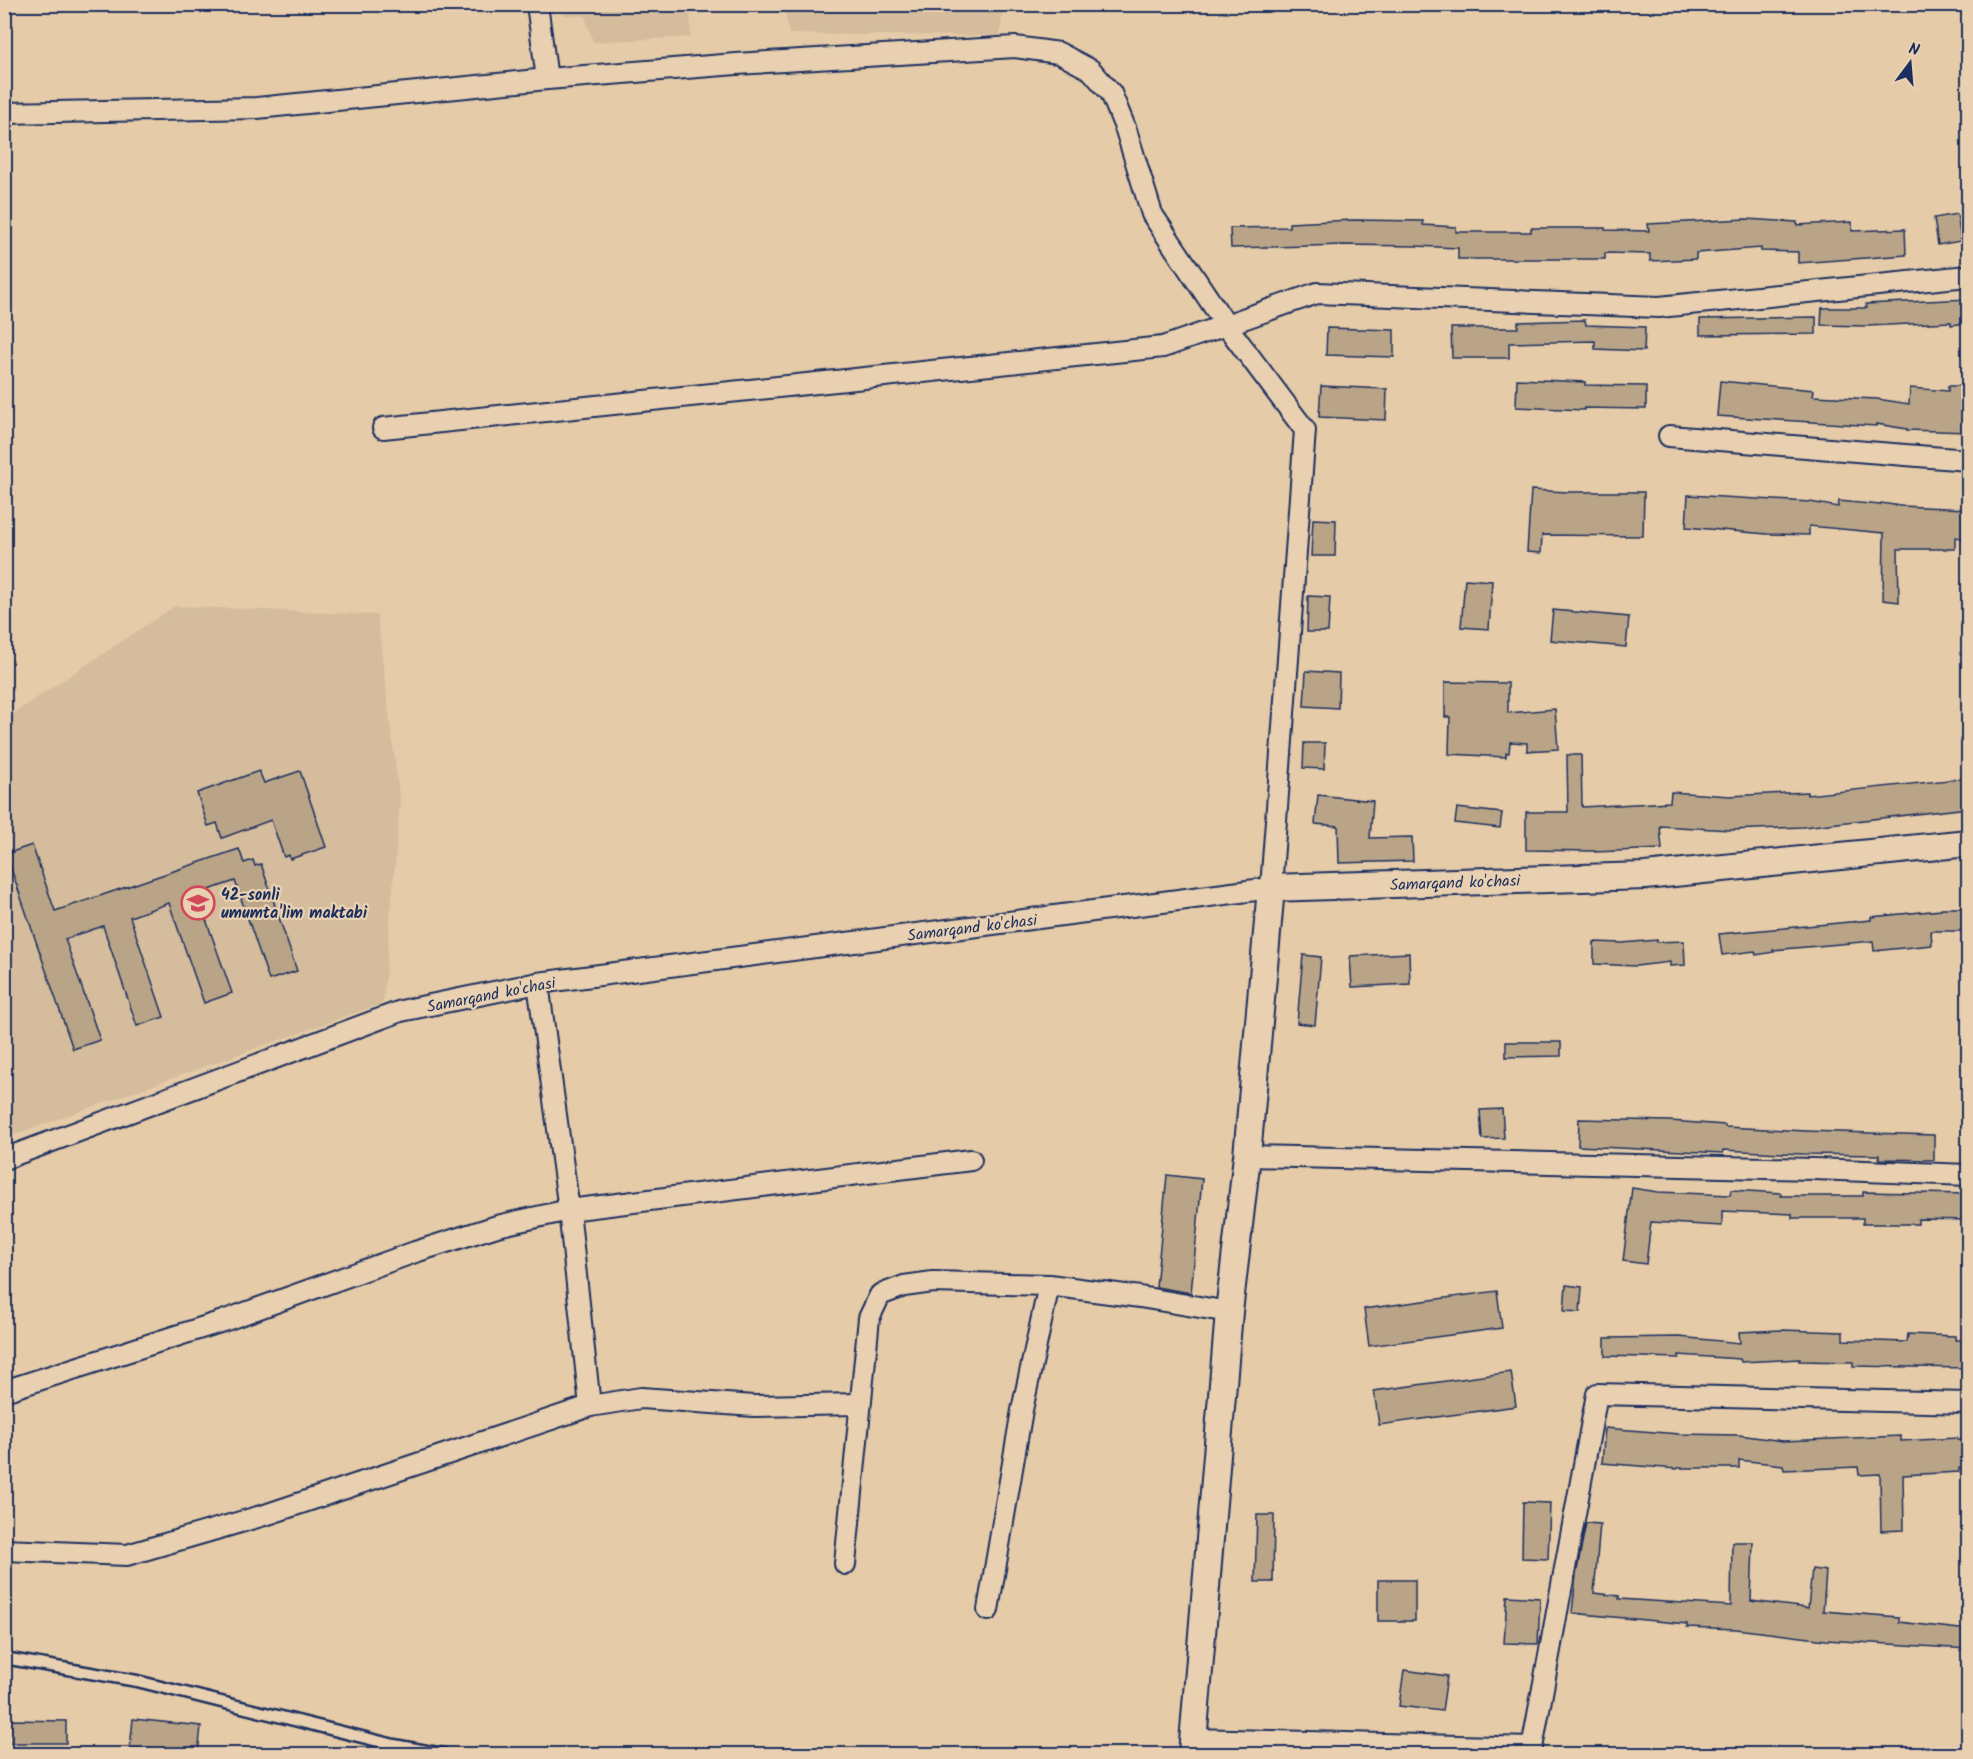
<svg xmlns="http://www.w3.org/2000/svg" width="1973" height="1759" font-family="Kalam,sans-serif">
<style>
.built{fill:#d4bc9c}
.building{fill:#b9a487;stroke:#1b2f5e;stroke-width:1.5}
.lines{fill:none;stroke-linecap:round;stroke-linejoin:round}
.service-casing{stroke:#1b2f5e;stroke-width:15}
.minor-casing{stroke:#1b2f5e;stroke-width:24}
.tertiary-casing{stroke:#1b2f5e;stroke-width:30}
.service{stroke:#e9d0b1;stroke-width:10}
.minor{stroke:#e9d0b1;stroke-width:20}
.tertiary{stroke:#e9d0b1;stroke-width:26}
.labels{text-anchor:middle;stroke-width:4.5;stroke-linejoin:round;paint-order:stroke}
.street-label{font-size:16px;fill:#1b2f5e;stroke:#e9d0b1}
.poi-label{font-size:16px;font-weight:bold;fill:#1b2f5e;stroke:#e9d0b1;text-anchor:start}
</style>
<rect width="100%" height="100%" fill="#e5cba7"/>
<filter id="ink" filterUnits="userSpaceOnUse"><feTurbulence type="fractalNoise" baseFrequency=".0167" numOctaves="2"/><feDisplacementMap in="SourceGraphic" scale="12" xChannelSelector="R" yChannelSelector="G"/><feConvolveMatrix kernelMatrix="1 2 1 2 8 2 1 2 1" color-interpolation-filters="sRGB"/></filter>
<g filter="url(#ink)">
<g class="built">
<polygon points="563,5 690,5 691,37 593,42 585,16 565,15"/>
<polygon points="784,5 784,4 1003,5 1000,36 789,34"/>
<polygon points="175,606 377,615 400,803 383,1003 5,1138 5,719"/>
</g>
<g class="building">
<polygon points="1957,214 1961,241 1938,245 1934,218"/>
<polygon points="1746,219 1797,222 1797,225 1852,222 1852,231 1905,229 1906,255 1798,263 1798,252 1761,251 1761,248 1696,253 1696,259 1650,261 1650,254 1605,253 1605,259 1458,259 1458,248 1416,246 1344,245 1231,248 1230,228 1289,227 1289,223 1353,220 1423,221 1423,225 1456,227 1456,232 1531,232 1531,228 1605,228 1605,230 1649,231 1648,224"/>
<polygon points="1968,299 1968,323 1951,325 1951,322 1867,326 1821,325 1822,308 1867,308 1866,304"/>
<polygon points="1816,317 1816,334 1700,335 1700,319"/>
<polygon points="1585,320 1586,325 1645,327 1644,351 1595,349 1595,341 1509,343 1509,358 1452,358 1451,328 1518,328 1518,322"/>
<polygon points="1327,328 1394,330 1394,357 1326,355"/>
<polygon points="1517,379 1585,382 1585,385 1646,386 1646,409 1584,408 1584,410 1516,407"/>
<polygon points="1720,381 1814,390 1813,396 1877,399 1909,404 1910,388 1948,391 1948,386 1968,386 1968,432 1907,430 1907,429 1876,424 1876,426 1717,416"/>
<polygon points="1321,386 1387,389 1386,420 1319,417"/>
<polygon points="1531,490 1568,492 1644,492 1643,536 1542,535 1541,553 1527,552"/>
<polygon points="1688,495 1810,502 1838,507 1839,501 1880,505 1881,503 1901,506 1968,509 1968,539 1955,537 1955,549 1898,549 1899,602 1883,600 1884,533 1809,526 1809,535 1767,534 1686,527"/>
<polygon points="1313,519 1336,520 1335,556 1311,556"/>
<polygon points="1465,579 1492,581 1489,629 1461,627"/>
<polygon points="1308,596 1330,597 1328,632 1307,632"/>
<polygon points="1553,610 1629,617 1626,647 1550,640"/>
<polygon points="1306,671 1339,673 1338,708 1304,706"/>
<polygon points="1445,682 1508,683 1508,713 1555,709 1558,749 1527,751 1527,743 1510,742 1509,753 1506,753 1506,757 1449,754 1450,717 1445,717"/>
<polygon points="1304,743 1325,743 1324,769 1303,768"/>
<polygon points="1567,755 1581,755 1582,807 1670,802 1671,792 1730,796 1807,792 1807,795 1968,778 1968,808 1803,827 1731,830 1660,826 1662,849 1595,852 1595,851 1526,850 1526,812 1568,812"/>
<polygon points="259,771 264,783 300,771 326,847 290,859 289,855 284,857 271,820 222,838 217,823 208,826 197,793"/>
<polygon points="1318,795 1373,801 1370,838 1412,837 1413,861 1339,863 1338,826 1315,824"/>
<polygon points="1457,808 1502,813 1500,828 1455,823"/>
<polygon points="32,845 55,911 239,849 244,863 253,860 255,866 261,864 297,971 269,980 235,881 197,894 232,993 204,1003 169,903 130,917 164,1017 137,1026 103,926 65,939 100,1040 73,1049 6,854"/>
<polygon points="1941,908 1968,908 1968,931 1931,931 1932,945 1874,951 1873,941 1773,950 1774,952 1756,955 1755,951 1722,955 1719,934 1871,920 1871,917 1941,910"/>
<polygon points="1657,940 1657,942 1684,941 1685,965 1670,966 1670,962 1636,966 1594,964 1594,942 1622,943"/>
<polygon points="1409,953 1410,984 1352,987 1350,956"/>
<polygon points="1303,955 1321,957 1315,1025 1297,1023"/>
<polygon points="1506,1042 1561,1042 1561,1056 1506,1057"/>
<polygon points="1502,1109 1504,1138 1482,1139 1480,1110"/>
<polygon points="1579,1119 1670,1121 1725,1125 1725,1127 1806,1131 1934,1135 1934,1160 1879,1159 1879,1155 1803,1154 1723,1150 1723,1153 1578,1146"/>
<polygon points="1167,1175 1202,1179 1191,1293 1156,1287"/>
<polygon points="1632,1188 1658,1192 1730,1195 1731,1190 1781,1193 1781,1196 1863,1196 1863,1192 1968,1194 1968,1220 1918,1219 1918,1224 1863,1224 1863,1218 1792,1218 1792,1214 1722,1211 1722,1226 1651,1222 1646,1264 1623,1261"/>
<polygon points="1566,1285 1582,1287 1580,1312 1564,1311"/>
<polygon points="1497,1291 1502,1328 1369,1346 1364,1309"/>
<polygon points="1782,1330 1843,1332 1843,1340 1907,1342 1908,1334 1955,1336 1955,1340 1968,1340 1968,1368 1853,1366 1853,1362 1799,1361 1800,1359 1741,1362 1740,1359 1679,1355 1679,1358 1605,1356 1605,1338 1679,1337 1740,1343 1739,1332"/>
<polygon points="1511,1372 1516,1406 1379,1425 1374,1391"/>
<polygon points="1605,1428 1679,1434 1739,1435 1783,1441 1901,1436 1901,1441 1957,1438 1957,1440 1968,1440 1968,1468 1959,1468 1959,1472 1903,1475 1904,1530 1881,1531 1880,1474 1859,1475 1858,1467 1784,1470 1783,1465 1739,1460 1739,1468 1677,1468 1677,1469 1602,1463"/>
<polygon points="1523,1502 1550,1503 1548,1559 1522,1558"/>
<polygon points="1257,1515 1274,1515 1273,1582 1255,1582"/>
<polygon points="1586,1523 1600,1524 1594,1593 1619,1596 1619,1599 1731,1606 1732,1542 1753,1542 1751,1601 1808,1608 1812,1569 1826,1571 1823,1611 1899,1617 1899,1622 1968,1630 1968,1649 1826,1640 1736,1629 1687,1627 1687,1624 1572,1613 1576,1575"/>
<rect x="1378" y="1580" width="37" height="41"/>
<polygon points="1507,1596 1540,1598 1538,1644 1504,1643"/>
<polygon points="1404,1670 1447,1676 1442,1711 1399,1706"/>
<polygon points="133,1719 201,1726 198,1755 130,1749"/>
<polygon points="10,1720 66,1721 66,1743 9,1743"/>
</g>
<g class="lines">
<g class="service-casing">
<polyline id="service" points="4,1658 137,1681 394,1745 443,1754"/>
</g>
<g class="minor-casing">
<g id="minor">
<polyline points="537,4 547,79"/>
<polyline points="4,113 257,108 547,79 736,64 1015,47 1059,53 1091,70 1111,93 1126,130 1152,214 1226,325 1305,430 1271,888 538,983 401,1011 4,1159"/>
<polyline points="383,428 1163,347 1317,293 1659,307 1968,276"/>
<polyline points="1669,436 1968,460"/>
<polyline points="1247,1156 1814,1169 1968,1175"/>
<polyline points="1049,1285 1140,1297 1229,1312"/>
<polyline points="4,1391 223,1321 415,1252 497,1226 569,1210 538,983"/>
<polyline points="590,1406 569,1210 971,1160"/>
<polyline points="4,1550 127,1555 268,1514 590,1406 641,1398 754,1406 859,1404"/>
<polyline points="845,1564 869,1318 880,1295 904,1286 933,1282 1049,1285 1022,1410 988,1610"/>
<polyline points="1193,1739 1532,1748 1597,1394 1968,1403"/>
</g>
</g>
<g class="tertiary-casing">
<polyline id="tertiary" points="1192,1754 1229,1312 1247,1156 1271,888 1645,876 1968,843"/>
</g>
<use href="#service" class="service"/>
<use href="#minor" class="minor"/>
<use href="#tertiary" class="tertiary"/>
</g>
</g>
<defs>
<g id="school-ring" transform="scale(1.725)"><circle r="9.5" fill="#e9d0b1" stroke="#d1495b" stroke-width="1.5"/><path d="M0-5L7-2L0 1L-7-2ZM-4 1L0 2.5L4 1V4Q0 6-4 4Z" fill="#d1495b"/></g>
</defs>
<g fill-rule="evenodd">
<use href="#school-ring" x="198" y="903"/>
</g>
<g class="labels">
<g class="street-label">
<text transform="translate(1455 882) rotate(-2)" y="6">Samarqand ko'chasi</text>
<text transform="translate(972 927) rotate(-7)" y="6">Samarqand ko'chasi</text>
<text transform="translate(491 994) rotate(-11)" y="6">Samarqand ko'chasi</text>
</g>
<g class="poi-label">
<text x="221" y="900">42-sonli<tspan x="221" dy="18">umumta'lim maktabi</tspan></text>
</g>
</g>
<rect width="1973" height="1759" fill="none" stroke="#e9d0b1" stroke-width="24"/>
<rect x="12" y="12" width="1949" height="1735" fill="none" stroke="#1b2f5e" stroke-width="2" filter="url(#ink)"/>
<g transform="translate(1910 63) rotate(16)" stroke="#e9d0b1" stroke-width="4.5" paint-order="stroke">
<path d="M0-4.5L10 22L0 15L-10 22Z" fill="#1b2f5e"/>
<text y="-9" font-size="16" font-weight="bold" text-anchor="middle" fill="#1b2f5e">N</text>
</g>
</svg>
